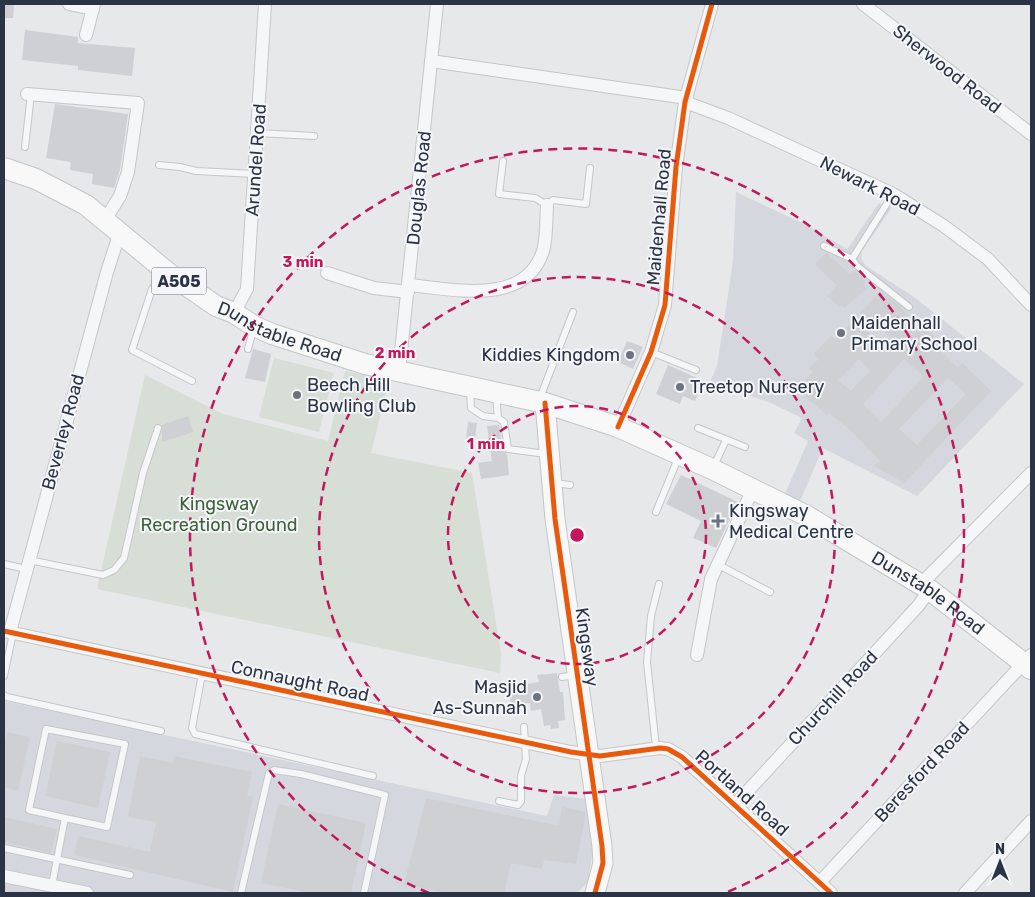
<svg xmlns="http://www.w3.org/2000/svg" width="1035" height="897" font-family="Rubik,sans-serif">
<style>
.built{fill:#d4d7dd}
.green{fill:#d6ded6}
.building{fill:#ced0d3;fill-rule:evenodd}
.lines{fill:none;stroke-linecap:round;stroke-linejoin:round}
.lane-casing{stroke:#c4c6c8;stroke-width:8}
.street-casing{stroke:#c4c6c8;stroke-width:14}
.secondary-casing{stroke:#c4c6c8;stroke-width:21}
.primary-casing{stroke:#c2c5c8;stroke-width:22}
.lane{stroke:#f5f6f7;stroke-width:6}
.street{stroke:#f5f6f7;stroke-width:12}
.secondary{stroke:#f8f8f8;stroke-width:19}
.primary{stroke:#f8f8f8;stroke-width:20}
.cycleway-casing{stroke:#f4f6f9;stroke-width:8}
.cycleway{stroke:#e8590c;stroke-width:5}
.ring{fill:none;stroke:#c2185b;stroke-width:2.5;stroke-dasharray:9 6}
.poi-dot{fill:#6c737f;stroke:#f4f6f9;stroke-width:2}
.labels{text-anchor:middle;stroke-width:4;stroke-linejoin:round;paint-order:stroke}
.shield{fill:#f4f6f9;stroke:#676e7b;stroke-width:1}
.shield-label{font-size:16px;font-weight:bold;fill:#2b3445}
.street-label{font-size:18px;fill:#2b3445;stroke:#f4f6f9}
.poi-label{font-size:18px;fill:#2b3445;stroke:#f4f6f9;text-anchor:start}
.park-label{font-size:18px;fill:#3f6138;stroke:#f4f6f9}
.centre{fill:#c2185b;stroke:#f4f6f9;stroke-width:2.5}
.ring-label{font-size:15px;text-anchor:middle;font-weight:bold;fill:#c2185b;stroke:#f4f6f9;stroke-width:4;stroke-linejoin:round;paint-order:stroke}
</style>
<rect width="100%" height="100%" fill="#e6e8ea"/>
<g class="built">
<polygon points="736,192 804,224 847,249 879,203 891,209 862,251 861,258 866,266 914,297 1024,384 917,496 823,448 800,501 785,494 808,441 794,433 802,418 771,403 710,382 717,366 728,295 733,260"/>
<polygon points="4,701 547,816 554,795 585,799 594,841 588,882 577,893 4,893"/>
</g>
<g class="green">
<polygon points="274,358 334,373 319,432 259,417"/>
<polygon points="345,371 389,381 371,453 472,473 501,654 500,673 97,589 145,375 223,414 328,441"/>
</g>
<g class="building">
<polygon points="4,4 14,4 13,18 4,18"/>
<polygon points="25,30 78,37 78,43 135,48 132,76 78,70 78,66 22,60"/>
<polygon points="55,104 128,114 120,170 114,188 92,184 93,174 70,170 71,162 46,158"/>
<polygon points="826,253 850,274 854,270 866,281 863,284 867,288 844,308 842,305 840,307 827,296 837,286 815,264"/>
<path d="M880 292 899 305 906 314 904 316 922 333 926 328 943 345 939 349 958 368 962 363 991 391 904 483 874 466 880 461 849 429 829 413 827 415 800 392 804 388 800 385 813 372 809 368 819 359 814 354 831 336 835 340ZM877 325 893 339 882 351 866 337ZM859 359 870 371 851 391 838 380ZM904 359 924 377 881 422 863 404ZM948 378 966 394 917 445 899 429Z"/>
<polygon points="627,341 643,347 633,369 618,362"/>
<polygon points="253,349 271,354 265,382 245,378"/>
<polygon points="668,365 704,381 695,401 683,396 680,404 656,394"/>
<polygon points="188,416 193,432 162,442 162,425"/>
<polygon points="468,422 477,423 475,440 466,439"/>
<polygon points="499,425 503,450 507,454 509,475 481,479 478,463 492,461 487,426"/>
<polygon points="681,475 738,502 716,548 693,538 701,521 666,504"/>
<polygon points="557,673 560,692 563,692 565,720 558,721 559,728 551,729 550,725 544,726 541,709 531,711 530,703 511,704 508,687 539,682 537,675"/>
<polygon points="7,732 30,737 18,791 4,787 4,746"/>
<polygon points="57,741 110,752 98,808 45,796"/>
<polygon points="140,756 173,763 174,756 252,772 247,796 253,797 233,892 74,855 78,836 150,852 156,822 128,817"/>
<polygon points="426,798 559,826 562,807 586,812 576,864 544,860 542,869 511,863 504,893 448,893 404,884"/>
<polygon points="278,804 366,823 351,893 311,893 261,883"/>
<polygon points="4,817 57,829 51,853 4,842"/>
</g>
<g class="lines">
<g class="lane-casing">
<g id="lane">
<polyline points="257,133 314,136"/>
<polyline points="25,147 31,94"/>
<polyline points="503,161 499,194 535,198 547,205 553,200 586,204 590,168"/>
<polyline points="159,165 180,167 196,171 255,174"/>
<polyline points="893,194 852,259 856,265 909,307"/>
<polyline points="824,246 852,259"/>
<polyline points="166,273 152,289 132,350 192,381"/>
<polyline points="248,349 253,330"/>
<polyline points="651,352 696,370"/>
<polyline points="470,391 471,408 483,416 498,418"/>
<polyline points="496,396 498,418 504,422 508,449 546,454"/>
<polyline points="540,398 573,312"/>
<polyline points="698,428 745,447"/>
<polyline points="714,466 726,440"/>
<polyline points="555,483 570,485"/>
<polyline points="656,512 679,456"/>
<polyline points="29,560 103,575 114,570 124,558 143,473 158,428"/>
<polyline points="4,564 26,569"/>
<polyline points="717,564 770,592"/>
<polyline points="202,674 192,728 195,734 373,776"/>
<polyline points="4,676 13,633"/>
<polyline points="562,677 576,675"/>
<polyline points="4,695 7,697 161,731"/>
<polyline points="656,748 647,662 651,616 659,584"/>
<polyline points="499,801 518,805 521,801 521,776 526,759 524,727"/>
<polyline points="4,848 130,875"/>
<polyline points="52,885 65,818 29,810 46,729 125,744 107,827 65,818"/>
<polyline points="241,893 269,773 274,770 301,774 385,795 364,893"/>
</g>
</g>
<g class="street-casing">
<g id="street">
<polyline points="69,4 93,9"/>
<polyline points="863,4 1031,134"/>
<polyline points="86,35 94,4"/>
<polyline points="431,61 687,98"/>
<polyline points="27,94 138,103 128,172 120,196 105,220"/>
<polyline points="685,102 728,118 893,194 944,226 988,259 1031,305"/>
<polyline points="327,273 374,288 408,292"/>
<path d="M409 285C453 289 525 307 543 251 547 238 546 219 547 205"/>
<polyline points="234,313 247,289 265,4"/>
<polyline points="399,371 437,4"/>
<polyline points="618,427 651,352 665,305 676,167 685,102 712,4"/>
<polyline points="921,584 1031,473"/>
<polyline points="4,631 571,752 600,756 660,748 668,749 682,757 831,893"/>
<polyline points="10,632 107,272 120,232"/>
<polyline points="697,655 711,579 753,489"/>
<polyline points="735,805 918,606 930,590"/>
<polyline points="4,876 87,893"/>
<polyline points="820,882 1031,655"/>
<polyline points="965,893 1031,821"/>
</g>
</g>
<g class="secondary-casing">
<polyline id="secondary" points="545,403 555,519 602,846 603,863 595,893"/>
</g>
<g class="primary-casing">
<g id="primary">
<path id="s1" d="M4 168 36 179 86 205 167 272 216 306 234 313 254 326 272 334 365 364 545 403 618 427 712 469 807 516 930 590 1031 669"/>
</g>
</g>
<use href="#lane" class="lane"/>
<use href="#street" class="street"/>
<use href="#secondary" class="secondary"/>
<use href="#primary" class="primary"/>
<g class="cycleway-casing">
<g id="cycleway">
<polyline points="545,403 555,519 602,846 603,863 595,893"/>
<polyline points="618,427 651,352 665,305 676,167 685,102 712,4"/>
<polyline points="4,631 571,752 600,756 660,748 668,749 682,757 831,893"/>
</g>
</g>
<use href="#cycleway" class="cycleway"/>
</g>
<g class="ring">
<circle cx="577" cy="535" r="129"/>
<circle cx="577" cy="535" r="258"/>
<path d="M429 893A387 387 0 1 1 725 893"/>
</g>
<g class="poi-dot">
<circle cx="841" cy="333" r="5"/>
<circle cx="630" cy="355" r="5"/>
<circle cx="680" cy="387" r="5"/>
<circle cx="297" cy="395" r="5"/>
<path d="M715.5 513.5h5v5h5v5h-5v5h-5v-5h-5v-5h5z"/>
<circle cx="537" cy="697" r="5"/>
</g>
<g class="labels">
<rect class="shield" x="151.5" y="267.5" width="55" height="27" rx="4"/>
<g class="shield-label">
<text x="179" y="287">A505</text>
</g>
<g class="street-label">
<text transform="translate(947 69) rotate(38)" y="6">Sherwood Road</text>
<text transform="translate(256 160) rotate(-86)" y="6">Arundel Road</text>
<text transform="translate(870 186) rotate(27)" y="6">Newark Road</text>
<text transform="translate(419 188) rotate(-84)" y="6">Douglas Road</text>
<text transform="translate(659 217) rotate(-85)" y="6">Maidenhall Road</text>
<text dy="6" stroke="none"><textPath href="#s1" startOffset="324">Dunstable Road</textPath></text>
<text transform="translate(63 432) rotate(-75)" y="6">Beverley Road</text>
<text dy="6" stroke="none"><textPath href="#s1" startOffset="1029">Dunstable Road</textPath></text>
<text transform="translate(587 647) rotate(82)" y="6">Kingsway</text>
<text transform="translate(300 681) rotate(12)" y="6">Connaught Road</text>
<text transform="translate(833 698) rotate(-47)" y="6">Churchill Road</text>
<text transform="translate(922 772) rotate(-47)" y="6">Beresford Road</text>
<text transform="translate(742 793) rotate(42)" y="6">Portland Road</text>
</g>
<g class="poi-label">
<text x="851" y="329">Maidenhall<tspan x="851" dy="21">Primary School</tspan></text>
<text x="620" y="361" text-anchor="end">Kiddies Kingdom</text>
<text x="307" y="391">Beech Hill<tspan x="307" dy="21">Bowling Club</tspan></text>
<text x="690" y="393">Treetop Nursery</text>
<text x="729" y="517">Kingsway<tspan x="729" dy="21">Medical Centre</tspan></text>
<text x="527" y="693" text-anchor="end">Masjid<tspan x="527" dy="21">As-Sunnah</tspan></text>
</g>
<g class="park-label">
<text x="219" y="510">Kingsway<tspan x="219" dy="21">Recreation Ground</tspan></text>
</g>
</g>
<circle cx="577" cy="535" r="8" class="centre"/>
<g class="ring-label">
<text x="303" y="267">3 min</text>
<text x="395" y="358">2 min</text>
<text x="486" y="449">1 min</text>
</g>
<rect width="1035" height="897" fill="none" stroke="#2b3445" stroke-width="10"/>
<g transform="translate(1000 862)" stroke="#f4f6f9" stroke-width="4" paint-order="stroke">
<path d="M0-4L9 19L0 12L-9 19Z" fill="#2b3445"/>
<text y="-8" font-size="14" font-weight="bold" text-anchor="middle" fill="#2b3445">N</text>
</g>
</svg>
